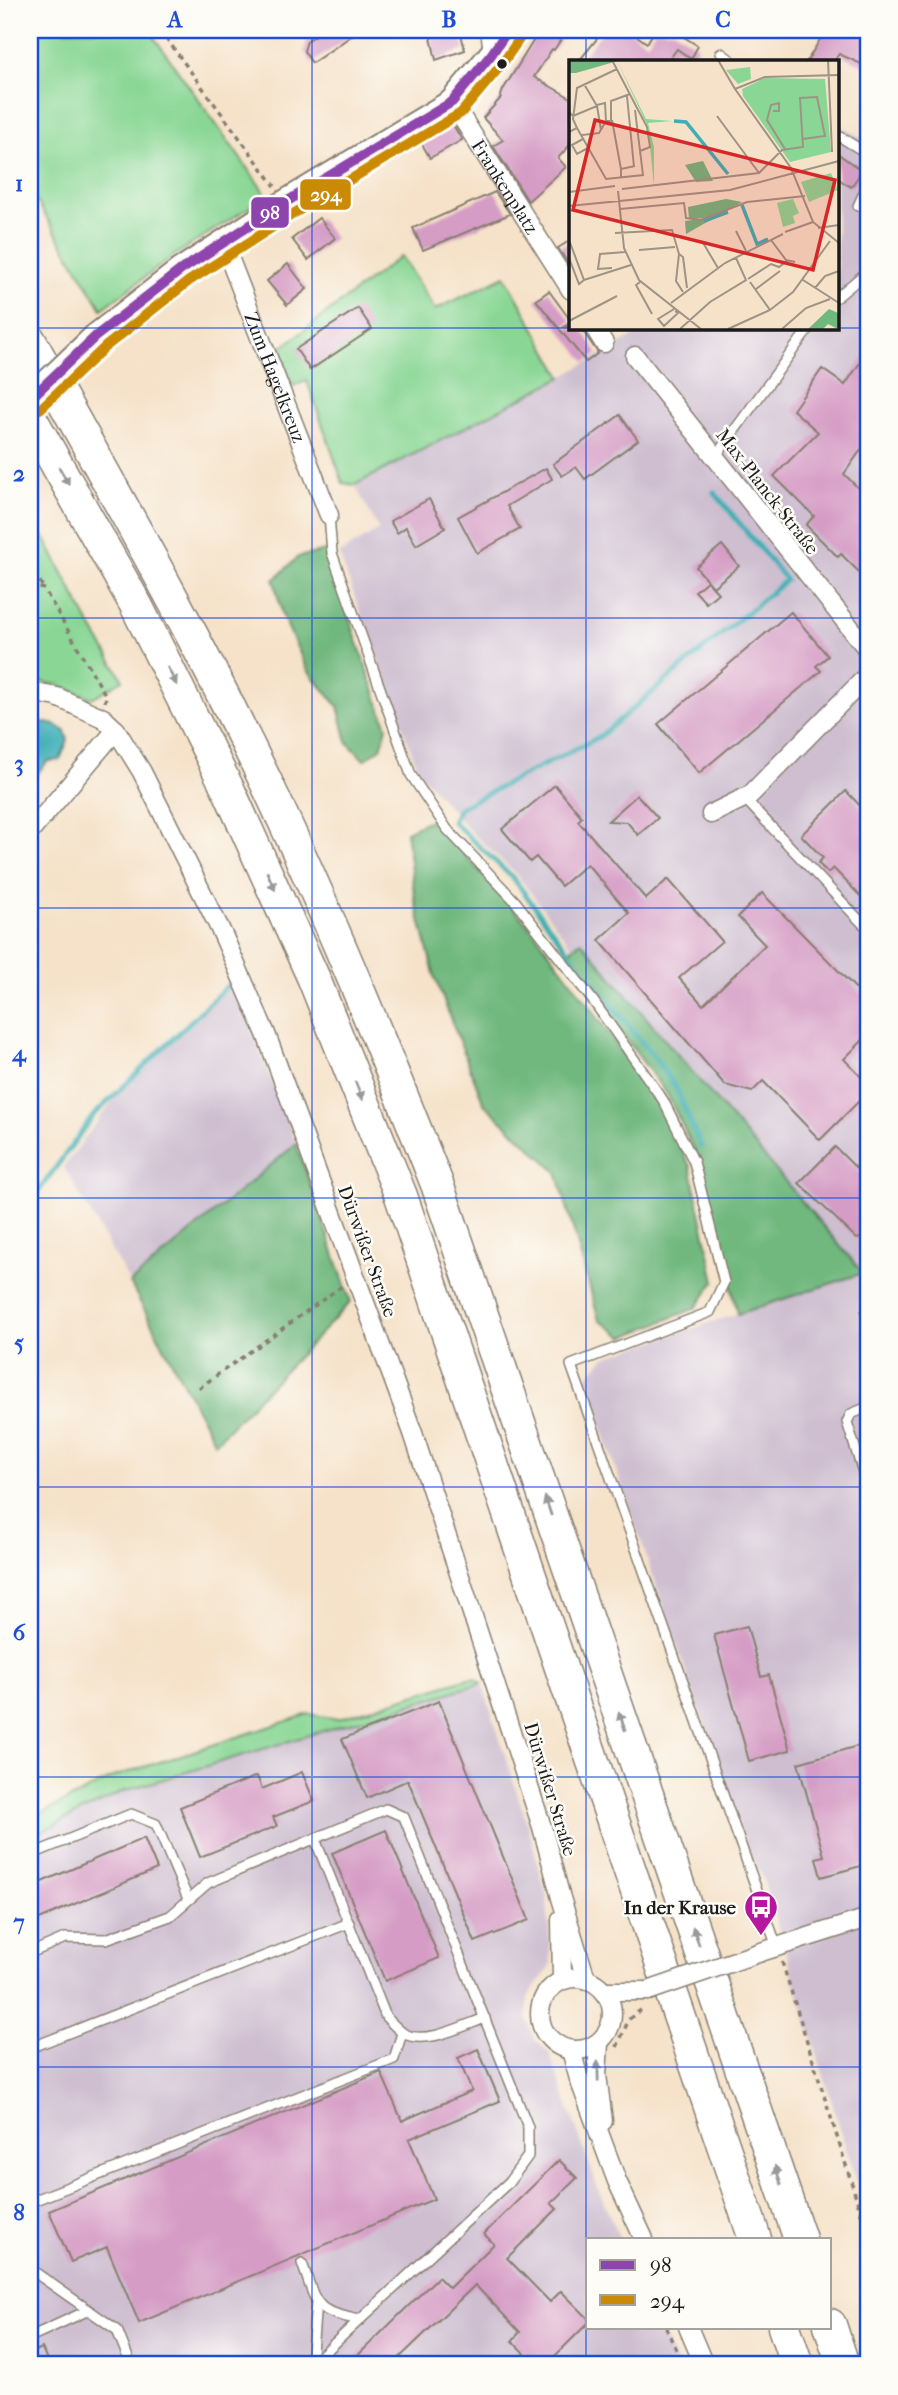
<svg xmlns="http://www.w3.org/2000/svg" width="898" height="2395" font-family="'IM FELL French Canon',serif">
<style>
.industrial{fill:#cebed0}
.green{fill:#8ad795;stroke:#537a58;stroke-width:2}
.forest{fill:#6fb87e;stroke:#466a4d;stroke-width:2}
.water{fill:#3dafb5;stroke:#2c6668;stroke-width:2}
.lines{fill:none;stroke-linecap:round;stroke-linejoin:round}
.stream{stroke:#3dafb5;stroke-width:5}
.building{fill:#d59cc5}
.lane-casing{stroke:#887f72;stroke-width:12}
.street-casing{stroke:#887f72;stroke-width:21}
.secondary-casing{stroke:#887f72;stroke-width:28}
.highway-casing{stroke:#887f72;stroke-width:35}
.path{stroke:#887f72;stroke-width:3.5;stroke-dasharray:5 5;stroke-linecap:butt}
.lane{stroke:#fff;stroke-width:9}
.street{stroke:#fff;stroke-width:18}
.secondary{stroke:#fff;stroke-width:24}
.highway{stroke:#fff;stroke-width:32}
.street-bridge-casing{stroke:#887f72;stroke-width:21;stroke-linecap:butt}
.secondary-bridge-casing{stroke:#887f72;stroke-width:28;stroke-linecap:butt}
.path-bridge{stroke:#887f72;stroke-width:3.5;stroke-dasharray:5 5;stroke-linecap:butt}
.street-bridge{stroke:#fff;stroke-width:18}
.secondary-bridge{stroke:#fff;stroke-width:24}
.bus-1-casing{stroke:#fdfcf7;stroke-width:16}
.bus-2-casing{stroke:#fdfcf7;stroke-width:16}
.bus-1{stroke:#8e44ad;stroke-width:10}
.bus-2{stroke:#cb8a06;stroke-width:10}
.oneway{fill:#999}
.grid{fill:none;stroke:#1d4ed8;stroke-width:2;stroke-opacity:0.55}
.bus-dot{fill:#1c1c1c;stroke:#fdfcf7;stroke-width:2.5}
.labels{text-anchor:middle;stroke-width:5;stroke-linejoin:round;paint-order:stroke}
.street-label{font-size:19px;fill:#1c1c1c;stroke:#fdfcf7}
.poi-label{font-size:19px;font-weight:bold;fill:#1c1c1c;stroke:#fdfcf7;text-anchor:end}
.inset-river{fill:none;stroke:#3dafb5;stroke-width:3.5}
.inset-road{fill:none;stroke:#9e9384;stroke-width:2}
.view{fill:#d62828;fill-opacity:0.15;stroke:#d62828;stroke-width:3.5}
.inset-edge{fill:none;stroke:#1c1c1c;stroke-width:3.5}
.line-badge{stroke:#fdfcf7;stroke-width:2.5}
.badge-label{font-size:19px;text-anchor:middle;font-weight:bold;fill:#fff}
.neatline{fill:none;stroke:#1d4ed8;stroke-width:2.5}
.grid-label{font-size:23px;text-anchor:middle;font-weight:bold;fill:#1d4ed8}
</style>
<rect width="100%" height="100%" fill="#fdfcf7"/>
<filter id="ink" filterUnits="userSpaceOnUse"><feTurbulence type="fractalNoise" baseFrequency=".0143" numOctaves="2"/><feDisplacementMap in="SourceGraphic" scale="14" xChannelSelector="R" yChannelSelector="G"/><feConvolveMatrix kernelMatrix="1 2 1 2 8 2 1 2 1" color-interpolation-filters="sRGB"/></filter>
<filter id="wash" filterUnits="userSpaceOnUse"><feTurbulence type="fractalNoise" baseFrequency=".00686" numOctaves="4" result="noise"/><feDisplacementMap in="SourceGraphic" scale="28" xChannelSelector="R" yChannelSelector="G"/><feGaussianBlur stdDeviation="1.57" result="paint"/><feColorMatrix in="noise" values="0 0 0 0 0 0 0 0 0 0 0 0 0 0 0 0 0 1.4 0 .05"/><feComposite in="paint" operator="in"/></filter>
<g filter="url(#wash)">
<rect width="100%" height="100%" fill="#f5e2c9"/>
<g class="industrial">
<polygon points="837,124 868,142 868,2220 763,1878 748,1851 585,1379 605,1357 862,1273 581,941 573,948 518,876 470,831 419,772 339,554 379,530 355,485 562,377 634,336 629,327 837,327"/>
<polygon points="234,983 296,1144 130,1283 64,1167 114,1099"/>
<polygon points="482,1683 529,1830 547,1899 551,1965 528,1997 527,2019 534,2038 549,2053 599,2191 620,2239 588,2239 588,2327 660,2327 677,2365 30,2365 30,1837 124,1791"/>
</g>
<g class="green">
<polygon points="30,30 149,30 267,196 172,257 102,309 30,190"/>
<polygon points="401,256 435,310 505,276 562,377 355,485 343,483 307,381 292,386 280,349"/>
<polygon points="30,511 89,623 123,680 92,698 58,685 30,680"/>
<polygon points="468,1678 475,1678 482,1683 124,1791 30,1837 30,1819 116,1776 309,1714 338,1719"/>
</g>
<g class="forest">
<polygon points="326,551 387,727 381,748 364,760 347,742 338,706 308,671 283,617 274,580 298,557"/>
<polygon points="432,819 532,929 591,1008 657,1102 690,1166 715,1281 696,1308 624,1337 599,1320 557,1172 484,1104 435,978 415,900 406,831"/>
<polygon points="581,941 863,1273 738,1314 699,1160 668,1096 564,955"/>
<polygon points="296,1144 351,1302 215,1443 130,1283"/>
</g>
<polygon class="water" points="30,720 56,725 65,731 68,740 60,760 48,761 30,782"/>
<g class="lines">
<g class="stream">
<polyline points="701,1147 676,1088 654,1057 581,968 513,878 452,821 459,808 599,737 786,580 714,492"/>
<polyline points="30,1203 93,1116 229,984"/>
</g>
</g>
<g id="blocks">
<g class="building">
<polygon points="324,30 360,30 312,63 304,51 307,41"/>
<polygon points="437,30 460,30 465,50 436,60 430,33"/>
<polygon points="540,30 567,30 554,50 552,49 534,77 571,98 571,144 558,158 566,167 528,201 493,146 503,140 483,118 500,99 503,90"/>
<polygon points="604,30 628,30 647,43 655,30 673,30 698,46 691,59 677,49 668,61 579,61"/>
<polygon points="826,30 854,30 868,38 868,67 839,54 834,61 807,61"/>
<polygon points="450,120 462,140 430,158 419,139"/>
<polygon points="837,153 862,171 851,187 837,178"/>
<polygon points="495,192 510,214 423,250 413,228"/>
<polygon points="319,218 335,238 308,260 292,239"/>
<polygon points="571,240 571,268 558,248"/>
<polygon points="288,264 307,289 287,305 267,281"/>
<polygon points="549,291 571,321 564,327 580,327 598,353 586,362 536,300"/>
<polygon points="358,308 372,329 310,370 296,349"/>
<polygon points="868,351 868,440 844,474 868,498 868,581 841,554 838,557 806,525 814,516 774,476 818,432 793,410 822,369 845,385"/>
<polygon points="620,415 638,440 585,479 576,467 562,476 553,464"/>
<polygon points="546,468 552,479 507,506 520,529 477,553 458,517"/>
<polygon points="429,499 445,528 416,545 406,527 397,533 390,521"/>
<polygon points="722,545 739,566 713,587 696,567"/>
<polygon points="707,581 718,593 706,603 695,591"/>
<polygon points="791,612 828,656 816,666 821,671 699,773 658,724"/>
<polygon points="555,785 582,817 578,821 646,899 668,879 722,941 679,978 703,1005 765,945 738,917 762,893 868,1001 868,1035 844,1059 868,1084 868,1092 820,1140 763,1081 752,1092 725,1085 599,940 629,913 587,864 561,886 536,857 530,862 502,829"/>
<polygon points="846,791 868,814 868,904 833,868 828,873 818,863 823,858 801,835"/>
<polygon points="637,795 658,818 638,835 627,822 608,821"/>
<polygon points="835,1147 868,1180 868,1236 857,1239 799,1183"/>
<polygon points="747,1626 761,1677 769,1675 790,1750 749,1761 714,1635"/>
<polygon points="439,1701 529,1920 475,1942 408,1780 367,1798 342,1739"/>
<polygon points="868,1743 868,1864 821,1877 816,1858 824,1856 798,1763"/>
<polygon points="302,1772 314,1801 273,1817 277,1826 200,1857 180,1807 257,1776 262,1789"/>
<polygon points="386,1830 439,1958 385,1981 332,1853"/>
<polygon points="144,1838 157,1869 30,1923 30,1887"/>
<polygon points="478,2049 500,2101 409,2139 434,2199 139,2323 107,2247 71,2262 49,2211 381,2072 402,2121 472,2091 458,2058"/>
<polygon points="559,2160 577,2178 551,2203 557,2209 507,2258 550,2302 561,2291 588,2318 588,2323 546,2365 536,2365 512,2341 520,2332 475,2285 392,2365 348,2365 438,2277 449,2288 494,2244 484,2234"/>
<polygon points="42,2348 49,2365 30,2365 30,2353"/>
</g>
</g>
</g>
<g filter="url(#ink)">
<use href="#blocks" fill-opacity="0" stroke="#887f72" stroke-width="2"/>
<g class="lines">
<g class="lane-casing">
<g id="lane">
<polyline points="721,53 732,61"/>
<polyline points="837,135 868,154"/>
<polyline points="858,206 868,184"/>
<polyline points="837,297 868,271"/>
<polyline points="715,457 810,327"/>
<polyline points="329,515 332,553 411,775 447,829 515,901 594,1002 663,1100 694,1162 724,1282 710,1312 571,1365 777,1947"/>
<polyline points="744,798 863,924"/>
<polyline points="866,1313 868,1317"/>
<polyline points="868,1407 851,1414 847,1422 868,1488"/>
<path d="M315 1839 386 2017C391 2022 397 2029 403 2033 424 2046 463 2026 485 2018"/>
<polyline points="30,1855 131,1814 156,1824 188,1899"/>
<polyline points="30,1953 65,1938 106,1939 170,1916 208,1883 386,1809 404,1817 528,2127 528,2156 509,2182 311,2365"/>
<polyline points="30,2048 349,1923"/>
<polyline points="30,2202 394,2059 402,2033"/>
<path d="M302 2263C317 2305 313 2311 360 2320"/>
<polyline points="30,2273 33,2271 117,2330 131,2365"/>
<polyline points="30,2337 89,2310"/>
<polyline points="311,2365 316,2302"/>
</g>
</g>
<g class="street-casing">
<g id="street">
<polyline points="490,30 493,51"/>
<path id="s1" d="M452 102 571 290"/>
<path id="s2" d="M223 242 329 515"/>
<polyline points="594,327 604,343"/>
<polyline points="635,356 868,650"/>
<polyline points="30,692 57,697 103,718 116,730 142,772 223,935 266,1034 413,1433 542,1827 561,1898 586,1979"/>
<polyline points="711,814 750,795 868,675"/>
<polyline points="30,832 116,730"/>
<polyline points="561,1919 562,1980"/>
<polyline points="761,1952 868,1918"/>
<circle cx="576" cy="2014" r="36"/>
<polyline points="604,1991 648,1991"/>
<polyline points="599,2043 597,2075 603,2121"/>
<polyline points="571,2050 579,2079 617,2181 644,2239"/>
<polyline points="688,2327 704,2365"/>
</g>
</g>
<g class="secondary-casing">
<polyline id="secondary" points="96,336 181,270 286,202 452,102 491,55 508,30"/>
</g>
<g class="highway-casing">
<g id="highway">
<path d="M30 341C111 486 193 630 265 780 328 912 383 1048 437 1184L800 2239"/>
<polyline points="30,417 136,605 230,793 314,979 401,1196 755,2239"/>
<polyline points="830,2325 843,2365"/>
<polyline points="784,2327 797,2365"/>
</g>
</g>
<g class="path">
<polyline points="160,30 275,186"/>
<polyline points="30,564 44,589"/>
<polyline points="30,585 44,589 106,696 105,702"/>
<polyline points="199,1388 342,1286"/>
<polyline points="782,1962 868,2235"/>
<polyline points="617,2047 629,2019"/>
<polyline points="666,2327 683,2365"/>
</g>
<use href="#lane" class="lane"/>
<use href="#street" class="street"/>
<use href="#secondary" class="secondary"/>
<use href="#highway" class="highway"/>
<g class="street-bridge-casing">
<polyline id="street-bridge" points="648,1991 761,1952"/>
</g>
<g class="secondary-bridge-casing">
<polyline id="secondary-bridge" points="30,399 96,336"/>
</g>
<polyline class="path-bridge" points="629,2019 645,2007"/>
<use href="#street-bridge" class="street-bridge"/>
<use href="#secondary-bridge" class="secondary-bridge"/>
<g class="bus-1-casing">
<polyline id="bus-1" points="30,399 96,336 181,270 286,202 452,102 491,55 508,30"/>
</g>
<g class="bus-2-casing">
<polyline id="bus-2" points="40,409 105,347 189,281 293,214 461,113 502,64 520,38"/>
</g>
<use href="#bus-1" class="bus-1"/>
<use href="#bus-2" class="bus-2"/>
</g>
<defs><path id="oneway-solid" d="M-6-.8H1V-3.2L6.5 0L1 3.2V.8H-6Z" transform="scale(1.75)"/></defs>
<g class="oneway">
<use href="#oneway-solid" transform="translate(64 476) rotate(61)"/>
<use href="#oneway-solid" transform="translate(172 676) rotate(63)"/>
<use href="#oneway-solid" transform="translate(271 881) rotate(66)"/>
<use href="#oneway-solid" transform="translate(359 1091) rotate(68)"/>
<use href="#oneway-solid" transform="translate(548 1506) rotate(-109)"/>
<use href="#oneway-solid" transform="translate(622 1721) rotate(-109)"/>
<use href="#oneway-solid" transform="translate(696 1936) rotate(-109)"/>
<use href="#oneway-solid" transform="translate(598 2071) rotate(-91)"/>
<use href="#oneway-solid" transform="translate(778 2175) rotate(-109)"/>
</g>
</g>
<path class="grid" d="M312 30V2365M586 30V61M586 327V2365M30 328H868M30 618H868M30 908H868M30 1198H868M30 1487H868M30 1777H868M30 2067H868"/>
<defs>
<g id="bus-pin" transform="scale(1.75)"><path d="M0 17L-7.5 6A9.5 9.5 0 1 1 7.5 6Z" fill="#b5179e" stroke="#fdfcf7"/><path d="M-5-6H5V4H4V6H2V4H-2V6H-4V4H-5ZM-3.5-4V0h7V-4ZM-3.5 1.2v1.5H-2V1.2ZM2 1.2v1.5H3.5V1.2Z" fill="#fff"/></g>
</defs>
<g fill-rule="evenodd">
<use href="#bus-pin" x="761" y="1907"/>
</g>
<circle class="bus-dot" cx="502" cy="64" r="6"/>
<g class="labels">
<g class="street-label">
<text dy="7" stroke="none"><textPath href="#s1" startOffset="100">Frankenplatz</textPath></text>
<text dy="7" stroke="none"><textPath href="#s2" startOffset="145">Zum Hagelkreuz</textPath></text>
<text transform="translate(768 491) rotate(52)" y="7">Max-Planck-Straße</text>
<text transform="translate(368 1251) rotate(70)" y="7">Dürwißer Straße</text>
<text transform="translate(551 1789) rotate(73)" y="7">Dürwißer Straße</text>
</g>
<g class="poi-label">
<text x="736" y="1914">In der Krause</text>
</g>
</g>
<g transform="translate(569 60)">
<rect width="270" height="270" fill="#f5e2c9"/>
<path d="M48 1 77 59 103 61 79 63 85 87V126L79 67ZM181 7 182 19 169 24 157 10ZM196 18 256 19 262 92 221 102 174 36 173 29ZM262 113 269 130 240 142 232 122ZM224 139 230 153 224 156 226 163 214 167 208 143Z" fill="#8ad795"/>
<path d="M0 0H52L7 13H0ZM134 101 144 121 127 122 116 105ZM157 139 173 142 117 174 116 161 139 158 120 159 119 147ZM260 249 269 253V269L259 264 254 269H239Z" fill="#6fb87e"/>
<path class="inset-river" d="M105 61 117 62 159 114M173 145 188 184 199 179M135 161 159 152"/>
<path class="inset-road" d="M43 0 78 67 81 87 71 91M149 0 166 29 196 17 270 15M259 0 263 92M166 29 222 108 244 162 270 183M58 36 65 107M28 45 36 43 37 61H42V41L61 34M28 46 32 70M204 51H210V43L202 45 198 60 216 89M0 52 4 56 28 46 15 24M148 56 190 113M43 60 52 109M8 68 37 119 74 115 66 50M0 72 8 68 4 59 8 28 48 9M13 75 30 73 37 61M14 79 3 85 8 94 19 88M52 118V109L66 106M53 129 190 113 213 90 234 87 231 38 248 37 256 76 234 79M49 131 55 188 70 220 132 269M0 132 46 126M0 146 161 130 270 101M51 149 115 143 117 158 132 160 178 142 236 136M249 168 270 165M167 171 177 191M216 172 244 162M46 173 103 170 110 194 107 221 114 232M0 180 15 220 62 205M202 180 217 200 226 202M133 181 149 208M70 190 106 187M110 194 114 197 118 228M0 198 10 224 15 220M43 208 29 209 31 194 56 192M179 219 202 204 210 207 218 201M234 220 270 243M71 222 67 225 83 254M181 222 201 250M246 228 256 216 270 211M187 229 211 211M102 243 156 203 214 174M105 249 89 259 95 266 109 253 106 251M0 261 48 236M111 269 141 242 177 220 167 198M159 269 201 250 224 232 261 181M213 269 237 248 261 239"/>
<path class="view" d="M26 60 266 120 244 210 4 150Z"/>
<rect width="270" height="270" class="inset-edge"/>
</g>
<g class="line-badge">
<rect x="299" y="178" width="53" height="33" rx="7" fill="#cb8a06"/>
<rect x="250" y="196" width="40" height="33" rx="7" fill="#8e44ad"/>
</g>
<g class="badge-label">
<text x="326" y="201">294</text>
<text x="270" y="219">98</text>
</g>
<rect width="898" height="2395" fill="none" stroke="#fdfcf7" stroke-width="77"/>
<rect x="586" y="2238" width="245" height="91" fill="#fdfcf7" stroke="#a3a29f" stroke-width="2"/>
<rect x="600" y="2260" width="35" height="10" fill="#8e44ad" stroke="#a3a29f" stroke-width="2"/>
<text x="650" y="2272" font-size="21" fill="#1c1c1c">98</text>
<rect x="600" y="2295" width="35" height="10" fill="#cb8a06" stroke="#a3a29f" stroke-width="2"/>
<text x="650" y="2308" font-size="21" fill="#1c1c1c">294</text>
<rect x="38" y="38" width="822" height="2318" class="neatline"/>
<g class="grid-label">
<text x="175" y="27">A</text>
<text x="449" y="27">B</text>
<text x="723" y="27">C</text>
<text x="19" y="191">1</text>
<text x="19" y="481">2</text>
<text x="19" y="771">3</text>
<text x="19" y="1061">4</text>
<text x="19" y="1350">5</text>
<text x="19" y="1640">6</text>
<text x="19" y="1930">7</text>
<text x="19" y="2220">8</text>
</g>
</svg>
